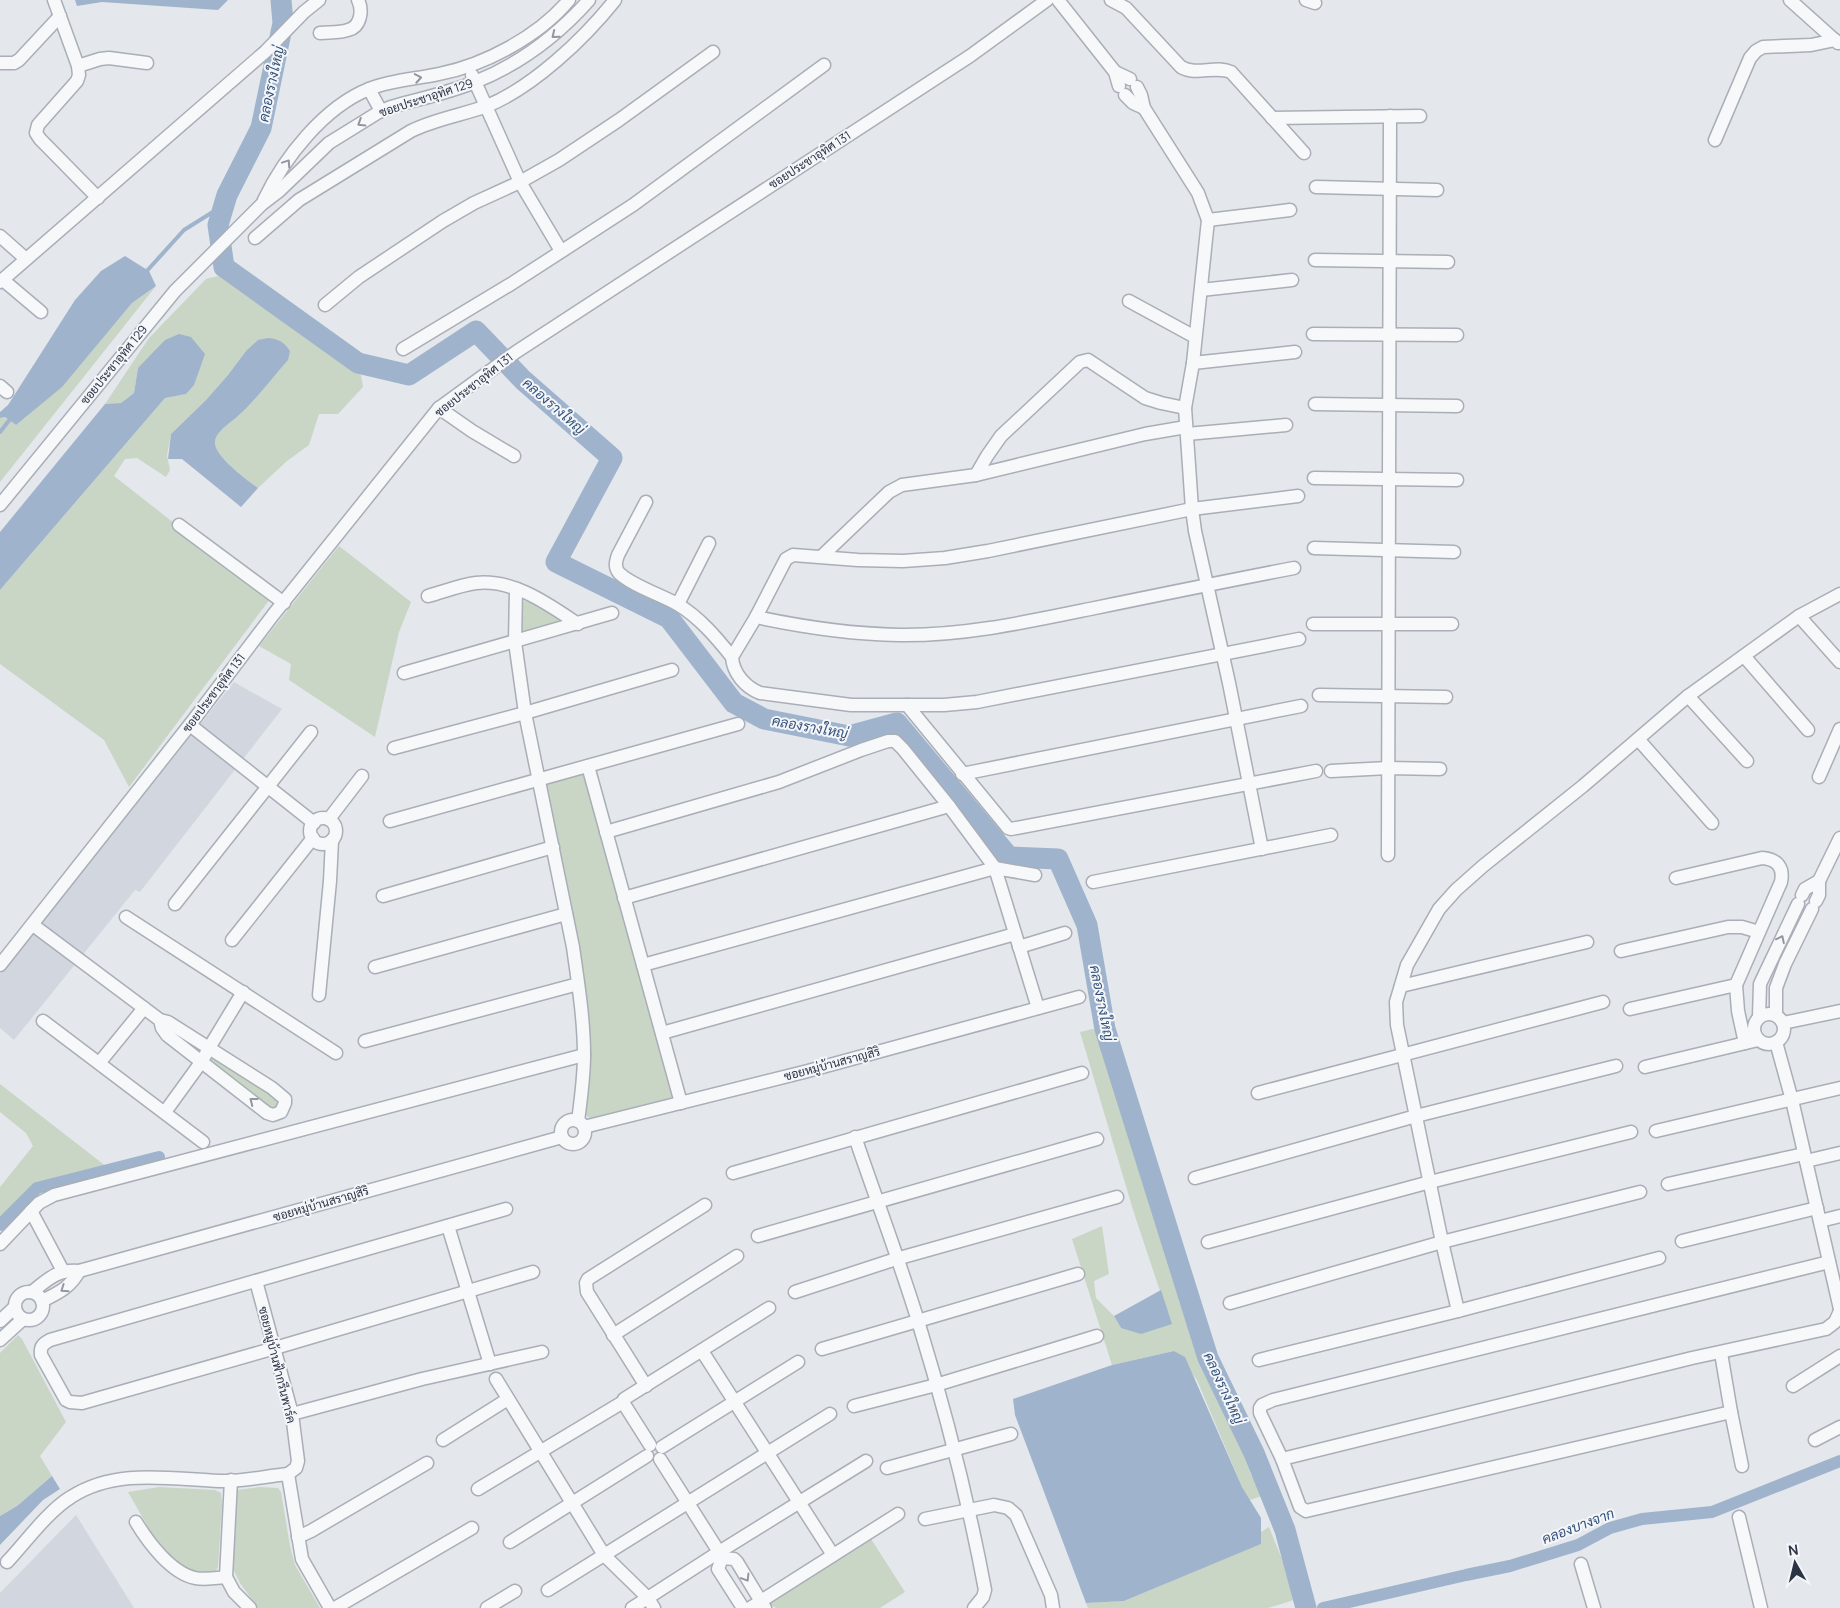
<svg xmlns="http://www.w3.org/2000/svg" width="1840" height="1608" font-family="Manrope,Sarabun,sans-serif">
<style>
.built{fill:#d2d6de}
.green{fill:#c9d6c5}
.water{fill:#9fb4cc}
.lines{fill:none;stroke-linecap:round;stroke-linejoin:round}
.stream{stroke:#9fb4cc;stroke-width:4}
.canal{stroke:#9fb4cc;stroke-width:12}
.river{stroke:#9fb4cc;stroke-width:21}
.minor-casing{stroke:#a9aeb7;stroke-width:15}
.minor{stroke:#f7f8fa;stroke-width:12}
.oneway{stroke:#9196a0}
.labels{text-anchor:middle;stroke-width:4;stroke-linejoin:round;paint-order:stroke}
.street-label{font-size:12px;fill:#2b3445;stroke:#f4f6f9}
.water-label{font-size:14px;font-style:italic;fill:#34527a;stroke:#f4f6f9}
</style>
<rect width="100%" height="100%" fill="#e4e7ec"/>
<g class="built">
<polygon points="234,682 282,709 140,892 135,890 14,1040 0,1028 0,974"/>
<polygon points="76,1515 134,1608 0,1608 0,1593"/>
</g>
<g class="green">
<path d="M218 276 230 279 361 375 363 387 338 414H319L309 445 287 461 258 488C247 480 217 458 215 444 214 432 231 423 239 415 257 399 272 378 288 359L246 351 228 375 206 400 171 434 167 455 170 470 166 477 137 458 125 459 114 476 266 595 270 599 129 787 104 740 0 664V590L165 398 186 394 138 368 134 393 121 403 105 404 149 338 206 279Z"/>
<polygon points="156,286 0,482 0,418 5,417 16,425 61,387 132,303"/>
<polygon points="339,546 411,602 399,632 375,737 289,680 291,664 259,646"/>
<polygon points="521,600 538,605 558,616 559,623 524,634 520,631"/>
<path d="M583 774 674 1095 673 1100 591 1119 585 1115C589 1075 590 1037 587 997L545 785Z"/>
<polygon points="1097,1028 1116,1097 1177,1288 1212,1380 1233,1423 1251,1475 1265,1495 1250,1500 1242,1487 1197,1380 1174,1351 1112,1365 1072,1239 1102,1226 1109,1274 1094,1281 1096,1298 1114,1316 1121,1328 1171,1324 1134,1213 1080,1032"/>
<polygon points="213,1057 281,1098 278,1109 271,1110 209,1062"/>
<polygon points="0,1084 107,1167 37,1184 0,1220 0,1187 33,1146 26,1133 0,1112"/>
<polygon points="18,1335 22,1339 66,1422 40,1456 52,1476 17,1506 0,1516 0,1353"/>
<polygon points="159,1487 215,1490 221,1493 222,1505 218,1567 215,1572 207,1574 193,1571 177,1563 163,1553 128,1492"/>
<polygon points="260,1487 278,1488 281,1492 290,1546 295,1565 320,1608 258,1608 240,1583 233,1569 236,1497 237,1490"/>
<polygon points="1269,1527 1296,1594 1294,1600 1268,1608 1088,1608 1086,1603 1124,1601 1260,1544 1261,1532"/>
<polygon points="871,1539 905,1592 880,1608 776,1608 768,1603"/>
</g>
<g class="water">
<polygon points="75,0 228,0 218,10 102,2 77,6"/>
<polygon points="125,256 149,271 156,286 132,303 62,387 16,425 5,417 0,418 0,412 8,405 75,300 101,271"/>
<polygon points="179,334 191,337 205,354 194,385 186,394 165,398 0,590 0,532 105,404 121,403 134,393 138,368 165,340"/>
<path d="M268 338C279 339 284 342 290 351L288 360C272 378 257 399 239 415 231 423 214 432 215 444 217 458 247 480 258 488L241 507 182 459H168L171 434 206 400 228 375 246 351 258 340Z"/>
<polygon points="1161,1290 1172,1324 1141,1334 1121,1328 1114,1316"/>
<polygon points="1174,1351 1185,1357 1242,1487 1261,1518 1261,1544 1124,1601 1086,1603 1015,1415 1013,1399 1112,1365"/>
<polygon points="52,1476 60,1489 43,1500 0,1545 0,1516 17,1506"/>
</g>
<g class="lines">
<g class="stream">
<polyline points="145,273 184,230 224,205"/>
<polyline points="0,432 11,418"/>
</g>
<g class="canal">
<polyline points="0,1225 37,1188 159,1157"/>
<polyline points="1323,1608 1466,1575 1510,1566 1578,1545 1610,1528 1642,1519 1712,1512 1840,1461"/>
</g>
<polyline class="river" points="281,0 283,23 261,128 227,195 218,225 224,267 358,363 409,375 476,331 523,380 612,458 556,562 669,618 734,703 764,719 849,736 897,723 1009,857 1058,859 1087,925 1105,1029 1208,1358 1254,1453 1285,1530 1306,1608"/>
<g class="minor-casing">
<g id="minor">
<polyline points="54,0 78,66 79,75 77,81 38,125 36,133 40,139 98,198"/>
<polyline points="1058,0 1115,72 1119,86"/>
<path d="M1111 0 1126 8 1181 67C1196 76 1216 65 1231 72L1304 153"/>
<polyline points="1306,0 1315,3"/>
<polyline points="1790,0 1838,43"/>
<path d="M320 33C329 32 340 33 348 30 361 27 363 10 358 0"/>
<polyline points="0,63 14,63 19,60 60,16"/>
<polyline points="78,66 100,59 109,58 147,63"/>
<polyline points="1115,72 1130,79"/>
<polyline points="472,75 520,182 561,251"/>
<polyline points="1137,87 1141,95 1144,108 1198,193 1208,220 1193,363 1185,408 1192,509 1195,531 1229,683 1262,849"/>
<polyline points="369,89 381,111"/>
<polyline points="1125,95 1133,103 1144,108"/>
<polyline points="1272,118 1420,116"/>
<polyline points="1715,140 1750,58 1756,51 1763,47 1811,45 1835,40"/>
<polyline points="1316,187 1437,190"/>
<path d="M264 200C284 158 324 107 369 89 391 80 416 79 439 74 485 65 539 36 569 0"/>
<polyline points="1208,220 1290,210"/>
<polyline points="0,236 26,259"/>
<path d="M255 238 299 200 411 131C435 119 462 115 487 106 533 87 584 39 615 0"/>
<polyline points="1315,260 1448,262"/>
<polyline points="3,280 41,312"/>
<polyline points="0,282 265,52 304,12 319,0"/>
<polyline points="1201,290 1292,280"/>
<polyline points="1129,301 1195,337"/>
<polyline points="325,305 359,277 443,221 474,203 520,182 559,160 619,120 713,52"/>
<polyline points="1313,334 1457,335"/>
<polyline points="403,349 511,284 633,205 824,65"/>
<polyline points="1193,363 1295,352"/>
<polyline points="0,386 7,392"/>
<polyline points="1315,404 1457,406"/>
<polyline points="439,408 472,431 514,456"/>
<polyline points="1187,434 1286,425"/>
<polyline points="976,475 987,456 1001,436 1080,362 1088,360 1145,398 1161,403 1185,408"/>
<polyline points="1314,478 1457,480"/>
<path d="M1298 496 1192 509 988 551 945 558 903 561 858 560 793 555 786 559 756 617 732 657C733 673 745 687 760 693L851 705H944L977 702 1299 639"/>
<path d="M646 502 618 555C616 561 614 567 619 573 631 585 661 595 677 604 699 617 716 637 732 657"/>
<path d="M0 505 175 291 262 204 279 191 329 143 379 112 391 107C419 99 448 93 475 82 520 64 557 36 589 0"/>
<polyline points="179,525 284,603"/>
<polyline points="1314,548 1454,552"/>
<polyline points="822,556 889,492 902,485 976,475 1145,434 1186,427"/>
<path d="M516 589 515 642 525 713 573 947C578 983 584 1019 584 1055 584 1077 581 1099 578 1121"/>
<path d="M428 596C443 592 460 585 476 583 514 579 548 604 578 624"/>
<polyline points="678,604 709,543"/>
<polyline points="1799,616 1840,662"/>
<path d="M756 617C803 627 850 634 899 635 963 636 1027 622 1090 609 1158 595 1226 581 1294 568"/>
<polyline points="1313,624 1452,624"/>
<polyline points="1744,656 1808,730"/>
<polyline points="404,673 612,613"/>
<polyline points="1319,695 1446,697"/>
<polyline points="1688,696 1747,761"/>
<polyline points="907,705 1008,828 1011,829 1316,771"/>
<polyline points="190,725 314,823"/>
<polyline points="1638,739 1712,823"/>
<polyline points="394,748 525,713 672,670"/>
<polyline points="588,766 681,1103"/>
<polyline points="1331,771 1388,768 1440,769"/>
<polyline points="962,774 1301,706"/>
<polyline points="1819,777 1840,729"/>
<circle cx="323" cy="831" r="13"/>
<polyline points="329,819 362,776"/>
<polyline points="390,821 738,724"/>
<polyline points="606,832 779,782 861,750 888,741 895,741 903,749 949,806 995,868 1038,1008"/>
<polyline points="1388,855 1390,116"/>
<path d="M1676 878 1762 858C1777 859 1784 867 1781 882L1736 985 1738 1011 1745 1043"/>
<polyline points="1093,882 1331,835"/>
<polyline points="1802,895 1805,889 1819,881"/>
<polyline points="383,896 553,847"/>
<polyline points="624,898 949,806"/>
<polyline points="1816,901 1819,895 1819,881 1840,838"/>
<polyline points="175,904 311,732"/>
<polyline points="126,917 336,1053"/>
<polyline points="33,925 160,1020 168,1022 272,1088 285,1099 285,1103 281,1112 273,1115 267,1113 167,1035 162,1028 160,1020"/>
<polyline points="232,940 313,838"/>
<polyline points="1019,947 1065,933"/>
<polyline points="1621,951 1728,927 1742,927 1759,932"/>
<polyline points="0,965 192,722 273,615 439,408 516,352 970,56 1047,0"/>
<polyline points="643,965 995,868 1035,875"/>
<polyline points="375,967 566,914"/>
<polyline points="1401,986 1587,942"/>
<polyline points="319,995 330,881 332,840"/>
<polyline points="1630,1009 1736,985"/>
<circle cx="1769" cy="1029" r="15"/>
<polyline points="1776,1015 1776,988 1785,964 1812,909"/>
<polyline points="1759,1017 1760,984 1798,904"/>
<polyline points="43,1021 203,1142"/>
<polyline points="1783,1023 1840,1011"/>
<polyline points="662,1033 1015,934"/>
<polyline points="365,1041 578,984"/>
<polyline points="1776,1042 1792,1100 1840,1309"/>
<polyline points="100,1062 144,1008"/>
<polyline points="1645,1067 1758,1040"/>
<polyline points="1258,1093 1603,1002"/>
<polyline points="165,1112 202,1061 209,1048 243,992"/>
<circle cx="573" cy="1132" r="12"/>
<polyline points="584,1127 804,1072 1079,997"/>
<polyline points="1656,1131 1840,1088"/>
<path d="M855 1137C876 1199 899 1259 918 1321 945 1409 968 1499 985 1590L983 1597 974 1608"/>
<polyline points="1806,1161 1840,1153"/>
<polyline points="733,1173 1082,1073"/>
<polyline points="1195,1178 1416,1116 1616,1066"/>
<polyline points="1668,1184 1804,1154"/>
<path d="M506 1209 50 1340C43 1344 40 1346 41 1355L66 1400 70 1402 82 1403 275 1348 533 1272"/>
<polyline points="31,1211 63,1271"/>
<polyline points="1820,1221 1840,1216"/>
<polyline points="448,1226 490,1364"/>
<polyline points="758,1236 1097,1139"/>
<polyline points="1682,1241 1817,1208"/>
<polyline points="1208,1242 1430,1182 1631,1132"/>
<polyline points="0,1244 39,1203 54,1195 584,1055"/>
<polyline points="256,1281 292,1414 298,1461 296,1468 288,1474"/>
<path d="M32 1292C48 1279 58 1269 79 1271L562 1137"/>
<polyline points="795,1292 896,1259 1117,1197"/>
<circle cx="29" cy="1306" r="14"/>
<path d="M42 1301C58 1293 71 1287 79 1271"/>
<polyline points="1230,1303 1442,1242 1640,1192"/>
<polyline points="1458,1311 1442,1242 1397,1025 1396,1002 1407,965 1439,909 1456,890 1483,866 1583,786 1688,696 1799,616 1840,594"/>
<polyline points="0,1321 15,1307"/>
<polyline points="613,1335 737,1256"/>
<polyline points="0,1340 23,1319"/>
<polyline points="822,1349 1078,1274"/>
<polyline points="702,1351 833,1555"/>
<polyline points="1721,1353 1731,1412 1306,1511 1300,1507 1282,1459 1260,1413 1260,1408 1262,1405 1273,1400 1829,1262"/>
<polyline points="1259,1360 1458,1311 1659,1258"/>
<polyline points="496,1379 604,1555 648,1598 654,1608"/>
<polyline points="646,1386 587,1292 586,1283 588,1279 705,1205"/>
<polyline points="1793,1386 1840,1356"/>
<polyline points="854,1406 936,1385 1097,1336"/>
<polyline points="1731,1412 1742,1466"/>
<polyline points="292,1414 422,1379 542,1352"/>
<polyline points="443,1440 508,1399"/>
<polyline points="1815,1440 1840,1427"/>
<polyline points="650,1445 624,1404 624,1399 769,1308"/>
<polyline points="662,1447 798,1362"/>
<polyline points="660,1459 719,1552 722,1558 718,1569 743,1608"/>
<polyline points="1282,1459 1692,1358 1826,1329 1835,1322 1840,1311"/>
<polyline points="887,1468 1011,1434"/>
<polyline points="231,1480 226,1577 234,1592 250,1608"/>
<polyline points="478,1489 623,1402"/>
<polyline points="1739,1517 1761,1608"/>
<polyline points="925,1519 994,1505 1008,1508 1016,1515 1051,1595 1053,1608"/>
<path d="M136 1522C148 1542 171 1573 195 1578 205 1580 216 1578 226 1577"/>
<polyline points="298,1537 311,1531 427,1463"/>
<polyline points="510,1542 647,1456"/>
<polyline points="722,1558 734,1559 737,1562 765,1608"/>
<path d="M7 1562C25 1543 48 1511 71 1497 116 1468 169 1479 219 1481 242 1482 266 1476 288 1474L302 1559 330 1608"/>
<polyline points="1581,1564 1594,1608"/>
<polyline points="548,1590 830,1414"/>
<polyline points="335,1608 472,1528"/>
<polyline points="487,1608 515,1591"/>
<polyline points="632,1608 719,1552 866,1461"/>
<polyline points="750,1608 898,1514"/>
</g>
</g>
<use href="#minor" class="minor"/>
</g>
<defs><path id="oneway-chevron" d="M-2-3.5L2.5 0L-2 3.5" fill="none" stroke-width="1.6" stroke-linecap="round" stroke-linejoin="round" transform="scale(1.25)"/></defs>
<g class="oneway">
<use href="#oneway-chevron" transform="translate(555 35) rotate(141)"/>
<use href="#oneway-chevron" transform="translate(418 78) rotate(-10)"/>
<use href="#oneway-chevron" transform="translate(361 123) rotate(148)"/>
<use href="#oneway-chevron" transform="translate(287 163) rotate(-56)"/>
<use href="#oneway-chevron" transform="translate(1781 939) rotate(-64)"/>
<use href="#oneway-chevron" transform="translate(253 1101) rotate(-142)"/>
<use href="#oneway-chevron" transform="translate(64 1289) rotate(146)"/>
<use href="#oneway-chevron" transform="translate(746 1578) rotate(59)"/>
</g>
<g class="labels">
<g class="street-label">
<text transform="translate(426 98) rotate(-18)" y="4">ซอยประชาอุทิศ 129</text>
<text transform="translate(810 160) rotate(-33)" y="4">ซอยประชาอุทิศ 131</text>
<text transform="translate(114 365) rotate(-51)" y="4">ซอยประชาอุทิศ 129</text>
<text transform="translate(474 385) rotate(-38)" y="4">ซอยประชาอุทิศ 131</text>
<text transform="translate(214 693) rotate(-53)" y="4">ซอยประชาอุทิศ 131</text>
<text transform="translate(832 1064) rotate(-15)" y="4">ซอยหมู่บ้านสราญสิริ</text>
<text transform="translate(321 1204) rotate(-16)" y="4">ซอยหมู่บ้านสราญสิริ</text>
<text transform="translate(277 1365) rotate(76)" y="4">ซอยหมู่บ้านฟ้ากรีนพาร์ค</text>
</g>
<g class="water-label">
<text transform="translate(271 84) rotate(-78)" y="5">คลองรางใหญ่</text>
<text transform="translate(554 406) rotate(41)" y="5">คลองรางใหญ่</text>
<text transform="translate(810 727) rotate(10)" y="5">คลองรางใหญ่</text>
<text transform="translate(1102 1003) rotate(79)" y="5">คลองรางใหญ่</text>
<text transform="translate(1224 1388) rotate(65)" y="5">คลองรางใหญ่</text>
<text transform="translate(1578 1526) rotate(-21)" y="5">คลองบางจาก</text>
</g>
</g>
<g transform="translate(1795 1563) rotate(352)" stroke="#f4f6f9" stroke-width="4" paint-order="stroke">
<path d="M0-4L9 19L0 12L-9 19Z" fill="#2b3445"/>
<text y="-8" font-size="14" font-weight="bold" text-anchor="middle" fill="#2b3445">N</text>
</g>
</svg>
